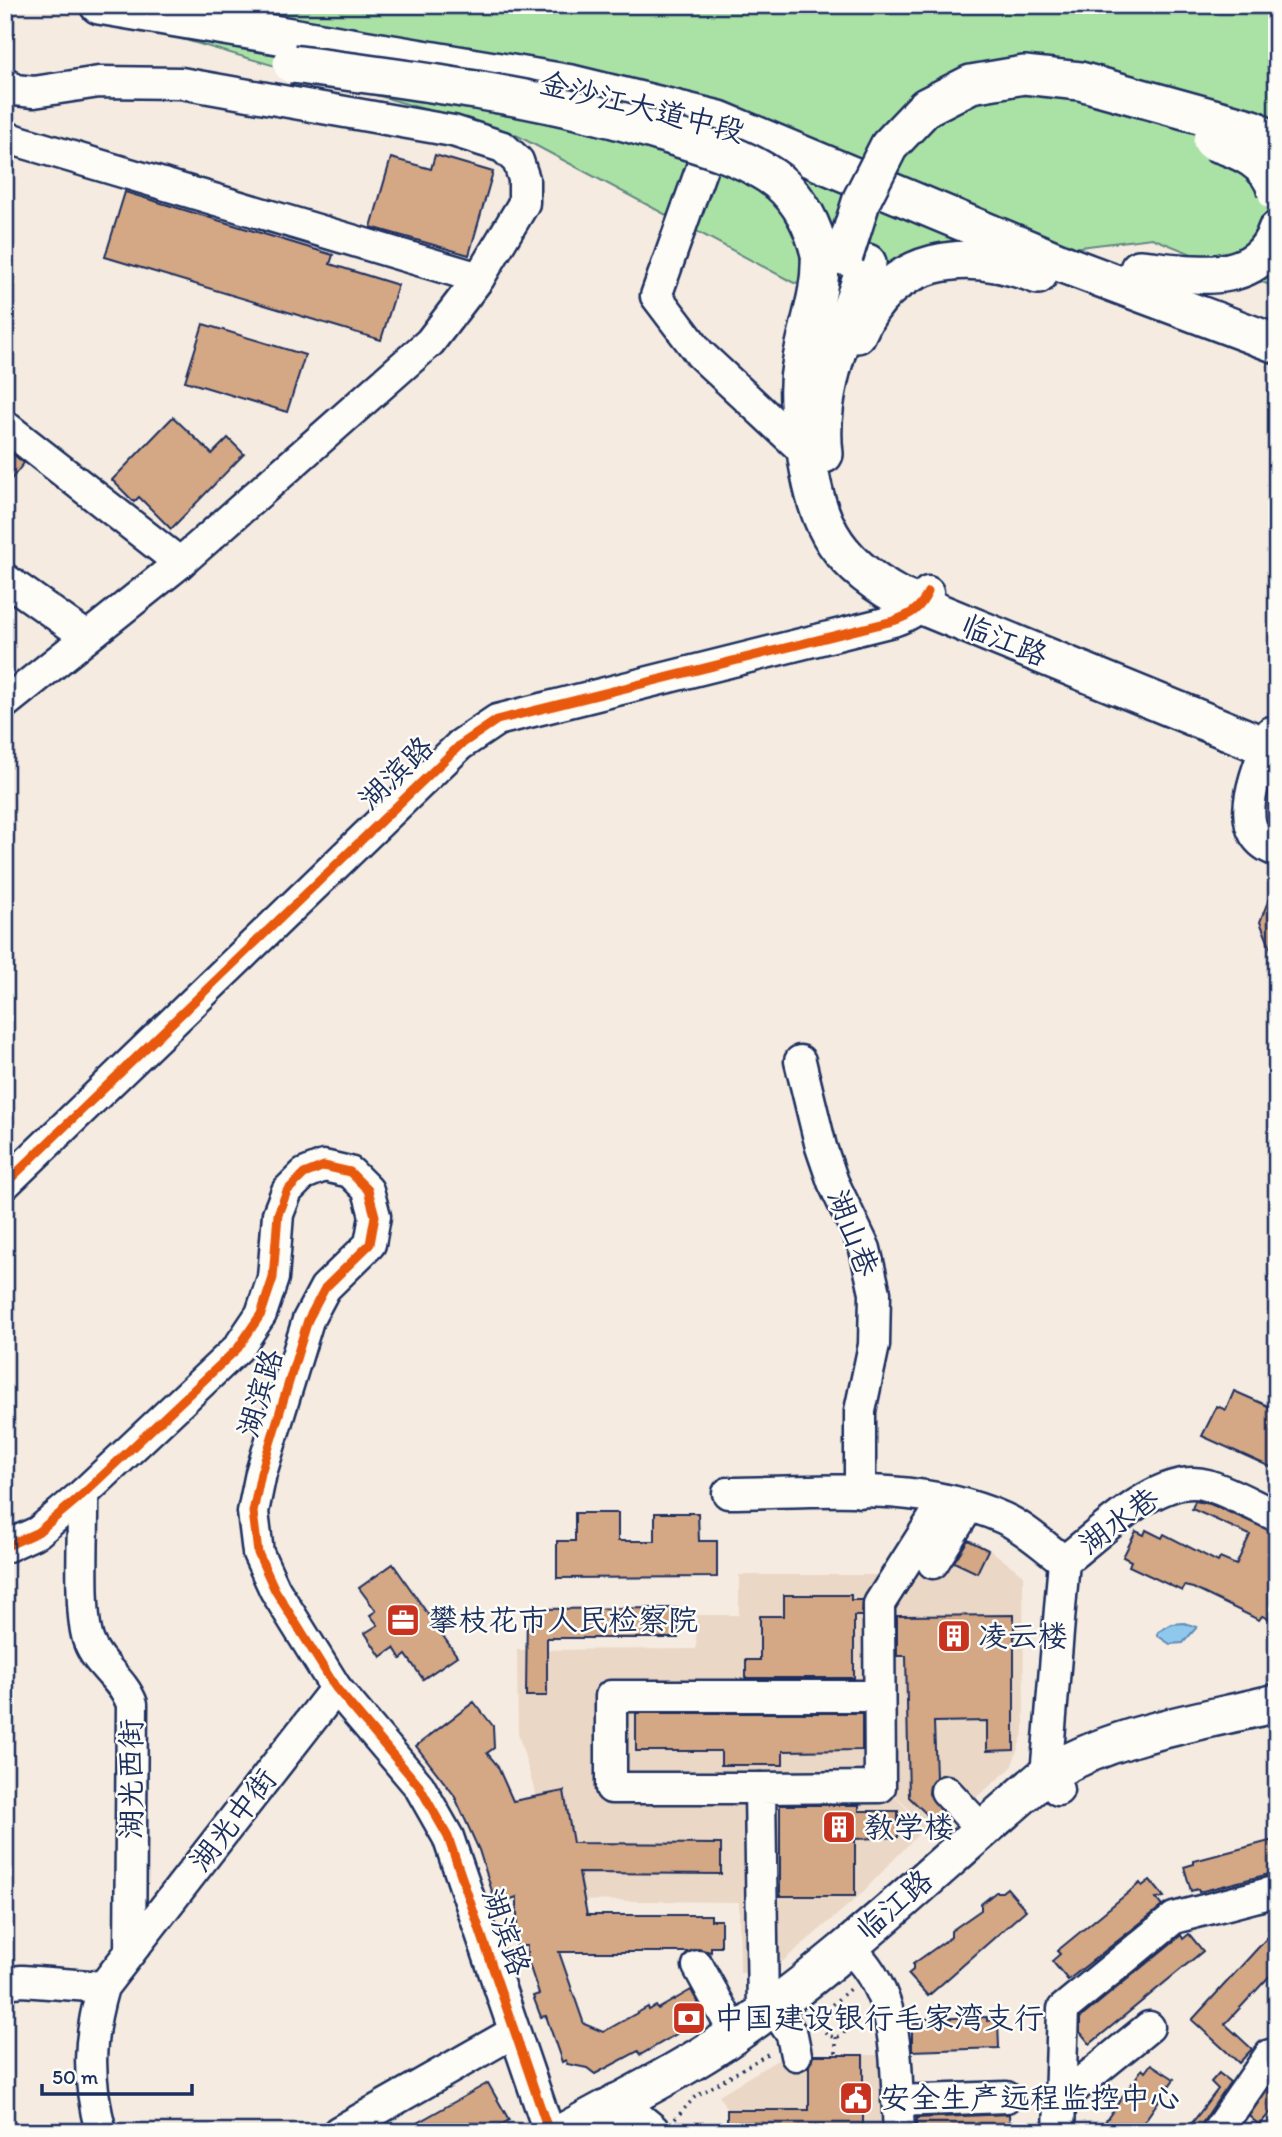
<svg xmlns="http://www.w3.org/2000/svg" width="1282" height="2137" font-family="Itim,'LXGW WenKai TC',sans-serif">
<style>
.built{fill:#ebd7c5}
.green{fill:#aae2a6;stroke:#628882;stroke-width:2}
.water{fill:#8ec8ed;stroke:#608bb4;stroke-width:2}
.building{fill:#d4a785;stroke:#1b2f5e;stroke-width:2}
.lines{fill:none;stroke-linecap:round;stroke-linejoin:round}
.minor-casing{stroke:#1b2f5e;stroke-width:35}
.major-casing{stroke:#1b2f5e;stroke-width:42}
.path{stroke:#1b2f5e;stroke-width:3.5;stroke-dasharray:2 5;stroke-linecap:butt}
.minor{stroke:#fdfcf7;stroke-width:30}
.major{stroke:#fdfcf7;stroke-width:37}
.major-bridge-casing{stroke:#1b2f5e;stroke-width:42;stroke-linecap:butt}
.major-bridge{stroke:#fdfcf7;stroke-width:37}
.cycleway-casing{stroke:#fdfcf7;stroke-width:13}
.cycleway{stroke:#e8590c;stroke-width:9}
.labels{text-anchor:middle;stroke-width:5;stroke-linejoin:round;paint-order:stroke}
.street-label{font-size:30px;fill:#1b2f5e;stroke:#fdfcf7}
.poi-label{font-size:30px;fill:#1b2f5e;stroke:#fdfcf7;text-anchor:start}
</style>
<rect width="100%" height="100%" fill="#f5ebe0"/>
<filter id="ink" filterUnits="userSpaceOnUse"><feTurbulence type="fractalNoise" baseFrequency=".0143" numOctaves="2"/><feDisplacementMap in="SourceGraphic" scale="14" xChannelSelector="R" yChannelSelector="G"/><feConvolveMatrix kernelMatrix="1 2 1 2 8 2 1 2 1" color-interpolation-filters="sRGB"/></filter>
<g filter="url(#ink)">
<g class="built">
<polygon points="963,1536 989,1549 1023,1575 1024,1731 1011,1768 934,1833 892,1793 889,1616 941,1539"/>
<polygon points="940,1537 888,1616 891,1793 925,1827 859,1896 769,1973 740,1973 739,1902 556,1900 534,1789 518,1733 517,1650 696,1649 697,1615 739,1615 739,1575 880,1575"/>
<polygon points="786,2055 886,2055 890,2132 718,2132 718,2124 727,2123 727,2110 719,2095"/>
</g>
<polygon class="green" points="64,5 1277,5 1277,288 1152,238 794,283 518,136"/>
<polygon class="water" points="1184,1623 1197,1627 1183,1643 1170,1644 1158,1636 1158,1632 1172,1624"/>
<g class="building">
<polygon points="435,155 493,172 469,255 371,227 391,158 431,169"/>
<polygon points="125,192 333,255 330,264 398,285 381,340 105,257"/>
<polygon points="203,324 305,355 287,412 185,381"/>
<polygon points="173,417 212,454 228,438 244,454 171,529 139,497 134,502 112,480"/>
<polygon points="5,448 24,463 5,487"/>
<polygon points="1275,883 1277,883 1276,961 1260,922"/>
<polygon points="1234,1391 1277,1410 1277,1470 1202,1436 1217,1406 1226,1410"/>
<polygon points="1195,1501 1210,1504 1277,1533 1277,1610 1272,1620 1262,1616 1259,1620 1193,1588 1184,1586 1182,1591 1129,1566 1131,1561 1123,1557 1136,1531 1144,1535 1146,1530 1162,1538 1164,1534 1218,1562 1220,1558 1236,1565 1250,1535 1192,1509"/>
<polygon points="575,1513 618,1513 618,1541 655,1541 655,1513 698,1513 699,1541 717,1541 717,1577 557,1578 557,1541 575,1541"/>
<polygon points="968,1540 988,1550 977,1573 954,1562"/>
<polygon points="393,1564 457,1656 423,1679 406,1655 401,1659 394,1648 381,1657 365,1633 378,1625 370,1615 376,1611 359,1588"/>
<polygon points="784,1595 851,1595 851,1600 863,1600 862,1616 854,1616 854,1678 746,1678 746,1660 760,1660 760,1616 784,1616"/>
<polygon points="678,1608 678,1638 547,1638 547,1696 526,1696 527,1609"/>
<polygon points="1014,1615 1014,1750 987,1751 987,1721 934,1722 936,1777 930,1785 929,1794 947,1818 939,1826 909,1797 906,1656 897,1656 897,1616"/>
<polygon points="474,1702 493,1726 494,1748 487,1753 497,1765 513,1801 564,1791 573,1843 721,1844 721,1874 579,1873 587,1915 711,1915 711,1920 721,1920 721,1947 711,1947 711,1952 698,1949 688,1952 559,1952 584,2024 603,2032 648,2007 649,2010 656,2006 658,2009 691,1990 706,2017 640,2055 638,2051 595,2074 587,2068 567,2064 566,2060 562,2062 546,2016 541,2017 533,1996 539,1994 527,1958 527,1946 517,1946 517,1897 496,1904 479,1850 454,1795 416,1746"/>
<polygon points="636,1713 862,1713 862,1750 783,1751 783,1765 721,1765 721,1751 636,1751"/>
<polygon points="780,1805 859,1805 859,1811 898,1811 898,1837 855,1839 855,1896 780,1896"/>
<polygon points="1277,1839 1277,1872 1199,1892 1198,1889 1191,1891 1184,1867 1194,1864 1194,1861"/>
<polygon points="1150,1880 1164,1897 1156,1899 1162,1906 1068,1980 1052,1961 1060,1954 1057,1951 1140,1883 1142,1886"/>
<polygon points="1007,1888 1026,1910 928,1996 908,1974 913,1970 913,1964 951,1937 951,1931 981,1910 981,1904 996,1892 1002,1892"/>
<polygon points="1189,1934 1203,1951 1090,2044 1080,2032 1080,2018 1181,1935 1183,1939"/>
<polygon points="1268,1937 1277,1945 1277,1968 1225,2024 1252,2049 1239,2063 1192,2020"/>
<polygon points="987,2017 987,2021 998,2020 999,2048 912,2051 912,2024 923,2023 923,2019"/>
<polygon points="813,2055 863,2055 863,2132 727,2132 727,2110 809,2110 809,2066"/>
<polygon points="1151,2064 1174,2079 1137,2132 1098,2132 1142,2069 1145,2072"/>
<polygon points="1219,2073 1230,2082 1203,2122 1200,2132 1185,2132 1218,2089 1211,2082"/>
<polygon points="1276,2077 1277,2105 1259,2125 1249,2116"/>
<polygon points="488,2083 509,2120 489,2132 401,2132"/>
<polygon points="1009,2114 1010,2132 917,2132 917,2118"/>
</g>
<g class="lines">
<g class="minor-casing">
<g id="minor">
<polyline points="5,83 15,90 34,92 99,82 181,83 453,131 503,147 518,161 524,179 524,203 479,278 430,342 180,563 5,703"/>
<polyline points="716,128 656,296 700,354 806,453"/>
<polyline points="5,137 479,278"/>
<polyline points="5,426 180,563"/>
<polyline points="5,579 87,637"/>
<path d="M1271 732C1260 767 1225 834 1277 851"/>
<polyline points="800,1061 821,1147 833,1182 865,1249 875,1293 874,1345 860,1411 860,1492"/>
<path d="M5 1184 460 745 497 720 893 621C911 615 920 609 928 592"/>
<path d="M728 1493C819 1492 917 1480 1003 1518 1024 1527 1045 1547 1064 1561"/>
<path d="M83 1494C84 1528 78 1614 89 1642 98 1666 123 1679 132 1704L130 1952"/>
<polyline points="5,1547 38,1532 83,1494 238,1348 261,1314 273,1278 278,1214 287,1191 304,1174 324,1166 350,1172 368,1190 375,1216 370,1244 325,1288 308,1320 261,1473 253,1512 258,1553 275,1590 336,1688 419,1786 448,1837 549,2132"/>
<polyline points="933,1563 969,1506"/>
<polyline points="760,1788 611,1788 611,1696 879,1696"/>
<path d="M1058 1790 1046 1775 1064 1561C1100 1534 1160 1471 1207 1485 1231 1492 1254 1506 1277 1516"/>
<polyline points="946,1791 982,1830"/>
<path d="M861 1960C902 2009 895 2071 899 2132"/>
<polyline points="698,1966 735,2034"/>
<polyline points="5,1983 22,1981 103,1987"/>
<polyline points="773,2006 792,2035 796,2055"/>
<polyline points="763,2014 760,1788 880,1787 879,1604 945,1500"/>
<polyline points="1062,2098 1149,2027"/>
<polyline points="897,2101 1006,2097"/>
<path d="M101 2132C87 2078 88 2039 103 1987L336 1688"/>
<polyline points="338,2132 514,2032"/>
<polyline points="1059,2132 1063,2009 1174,1918 1277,1891"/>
<polyline points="1217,2132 1270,2055"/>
</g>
</g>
<g class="major-casing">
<g id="major">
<polyline points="99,5 571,84 719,120 1066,265 1277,344"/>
<path d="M820 254C822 293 807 327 801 365 796 392 800 418 805 445 816 519 830 558 898 596L1277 751"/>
<path d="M1139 269C1187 273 1257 290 1277 230"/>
<path d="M857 334C891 255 966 247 1038 275"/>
<path d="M824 454C816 389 847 324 867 263"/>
<polyline points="616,2103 651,2132"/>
<path d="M564 2132C621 2100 682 2071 735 2034 846 1958 943 1861 1046 1775 1114 1733 1200 1722 1277 1703"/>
</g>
</g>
<g class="path">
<circle cx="835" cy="2025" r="12"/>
<polyline points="811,2023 852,1987"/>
<polyline points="836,2037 836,2055"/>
<polyline points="675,2119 695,2097 771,2052"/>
</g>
<use href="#minor" class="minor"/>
<use href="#major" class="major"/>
<g class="major-bridge-casing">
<g id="major-bridge">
<path d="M292 64C422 81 547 96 672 136 708 147 749 158 779 182 802 202 813 226 820 254"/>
<path d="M1212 141C1239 149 1271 162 1277 193"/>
<polyline points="844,256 862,199 889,146 926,107 971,84 1024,75 1080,81 1253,129 1277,145"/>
</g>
</g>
<use href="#major-bridge" class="major-bridge"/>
<g class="cycleway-casing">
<g id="cycleway">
<path d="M5 1184 460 745 497 720 893 621C911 615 920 609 928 592"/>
<polyline points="5,1547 38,1532 83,1494 238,1348 261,1314 273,1278 278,1214 287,1191 304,1174 324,1166 350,1172 368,1190 375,1216 370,1244 325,1288 308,1320 261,1473 253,1512 258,1553 275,1590 336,1688 419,1786 448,1837 549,2132"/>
</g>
</g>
<use href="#cycleway" class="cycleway"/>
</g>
</g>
<defs>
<g id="office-square" transform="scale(1.75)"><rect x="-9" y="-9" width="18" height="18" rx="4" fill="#c8321e" stroke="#fdfcf7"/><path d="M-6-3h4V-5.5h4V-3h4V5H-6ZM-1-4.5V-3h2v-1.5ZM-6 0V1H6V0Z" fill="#fff"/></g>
<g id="building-square" transform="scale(1.75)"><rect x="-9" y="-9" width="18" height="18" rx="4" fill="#c8321e" stroke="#fdfcf7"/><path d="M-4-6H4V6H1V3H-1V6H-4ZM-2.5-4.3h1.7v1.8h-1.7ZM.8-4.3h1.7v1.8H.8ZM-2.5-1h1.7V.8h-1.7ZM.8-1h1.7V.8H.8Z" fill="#fff"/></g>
<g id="bank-square" transform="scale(1.75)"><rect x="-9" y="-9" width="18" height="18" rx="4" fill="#c8321e" stroke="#fdfcf7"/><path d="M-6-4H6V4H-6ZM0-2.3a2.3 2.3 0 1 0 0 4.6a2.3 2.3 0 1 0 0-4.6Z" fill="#fff"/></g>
<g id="civic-square" transform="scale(1.75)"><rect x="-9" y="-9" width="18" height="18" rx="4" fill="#c8321e" stroke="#fdfcf7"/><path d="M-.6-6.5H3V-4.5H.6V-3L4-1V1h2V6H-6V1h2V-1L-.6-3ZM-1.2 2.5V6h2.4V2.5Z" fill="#fff"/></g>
</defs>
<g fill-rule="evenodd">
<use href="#office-square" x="403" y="1620"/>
<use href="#building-square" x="954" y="1636"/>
<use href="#building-square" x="839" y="1827"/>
<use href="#bank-square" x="689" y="2018"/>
<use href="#civic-square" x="856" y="2098"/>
</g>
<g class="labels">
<g class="street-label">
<text transform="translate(642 107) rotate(14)" y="10">金沙江大道中段</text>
<text transform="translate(1004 640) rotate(22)" y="10">临江路</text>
<text transform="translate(396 773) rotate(-44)" y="10">湖滨路</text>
<text transform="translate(853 1233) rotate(69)" y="10">湖山巷</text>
<text transform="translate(260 1393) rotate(-73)" y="10">湖滨路</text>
<text transform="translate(1119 1521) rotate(-36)" y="10">湖水巷</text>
<text transform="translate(131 1779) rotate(-90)" y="10">湖光西街</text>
<text transform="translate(233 1820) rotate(-52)" y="10">湖光中街</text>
<text transform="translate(894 1905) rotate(-41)" y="10">临江路</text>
<text transform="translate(506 1932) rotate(71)" y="10">湖滨路</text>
</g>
<g class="poi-label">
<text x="428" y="1630">攀枝花市人民检察院</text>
<text x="978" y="1646">凌云楼</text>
<text x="864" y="1837">教学楼</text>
<text x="714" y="2028">中国建设银行毛家湾支行</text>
<text x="880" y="2108">安全生产远程监控中心</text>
</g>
</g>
<rect width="1282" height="2137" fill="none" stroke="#fdfcf7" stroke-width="28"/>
<rect x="14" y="14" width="1254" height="2109" fill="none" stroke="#1b2f5e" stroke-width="2.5" filter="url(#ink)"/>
<path d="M42 2084v10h150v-10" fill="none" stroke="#1b2f5e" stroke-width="3.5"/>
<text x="52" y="2084" font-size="21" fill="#1b2f5e" stroke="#fdfcf7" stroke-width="5" paint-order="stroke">50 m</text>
</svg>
